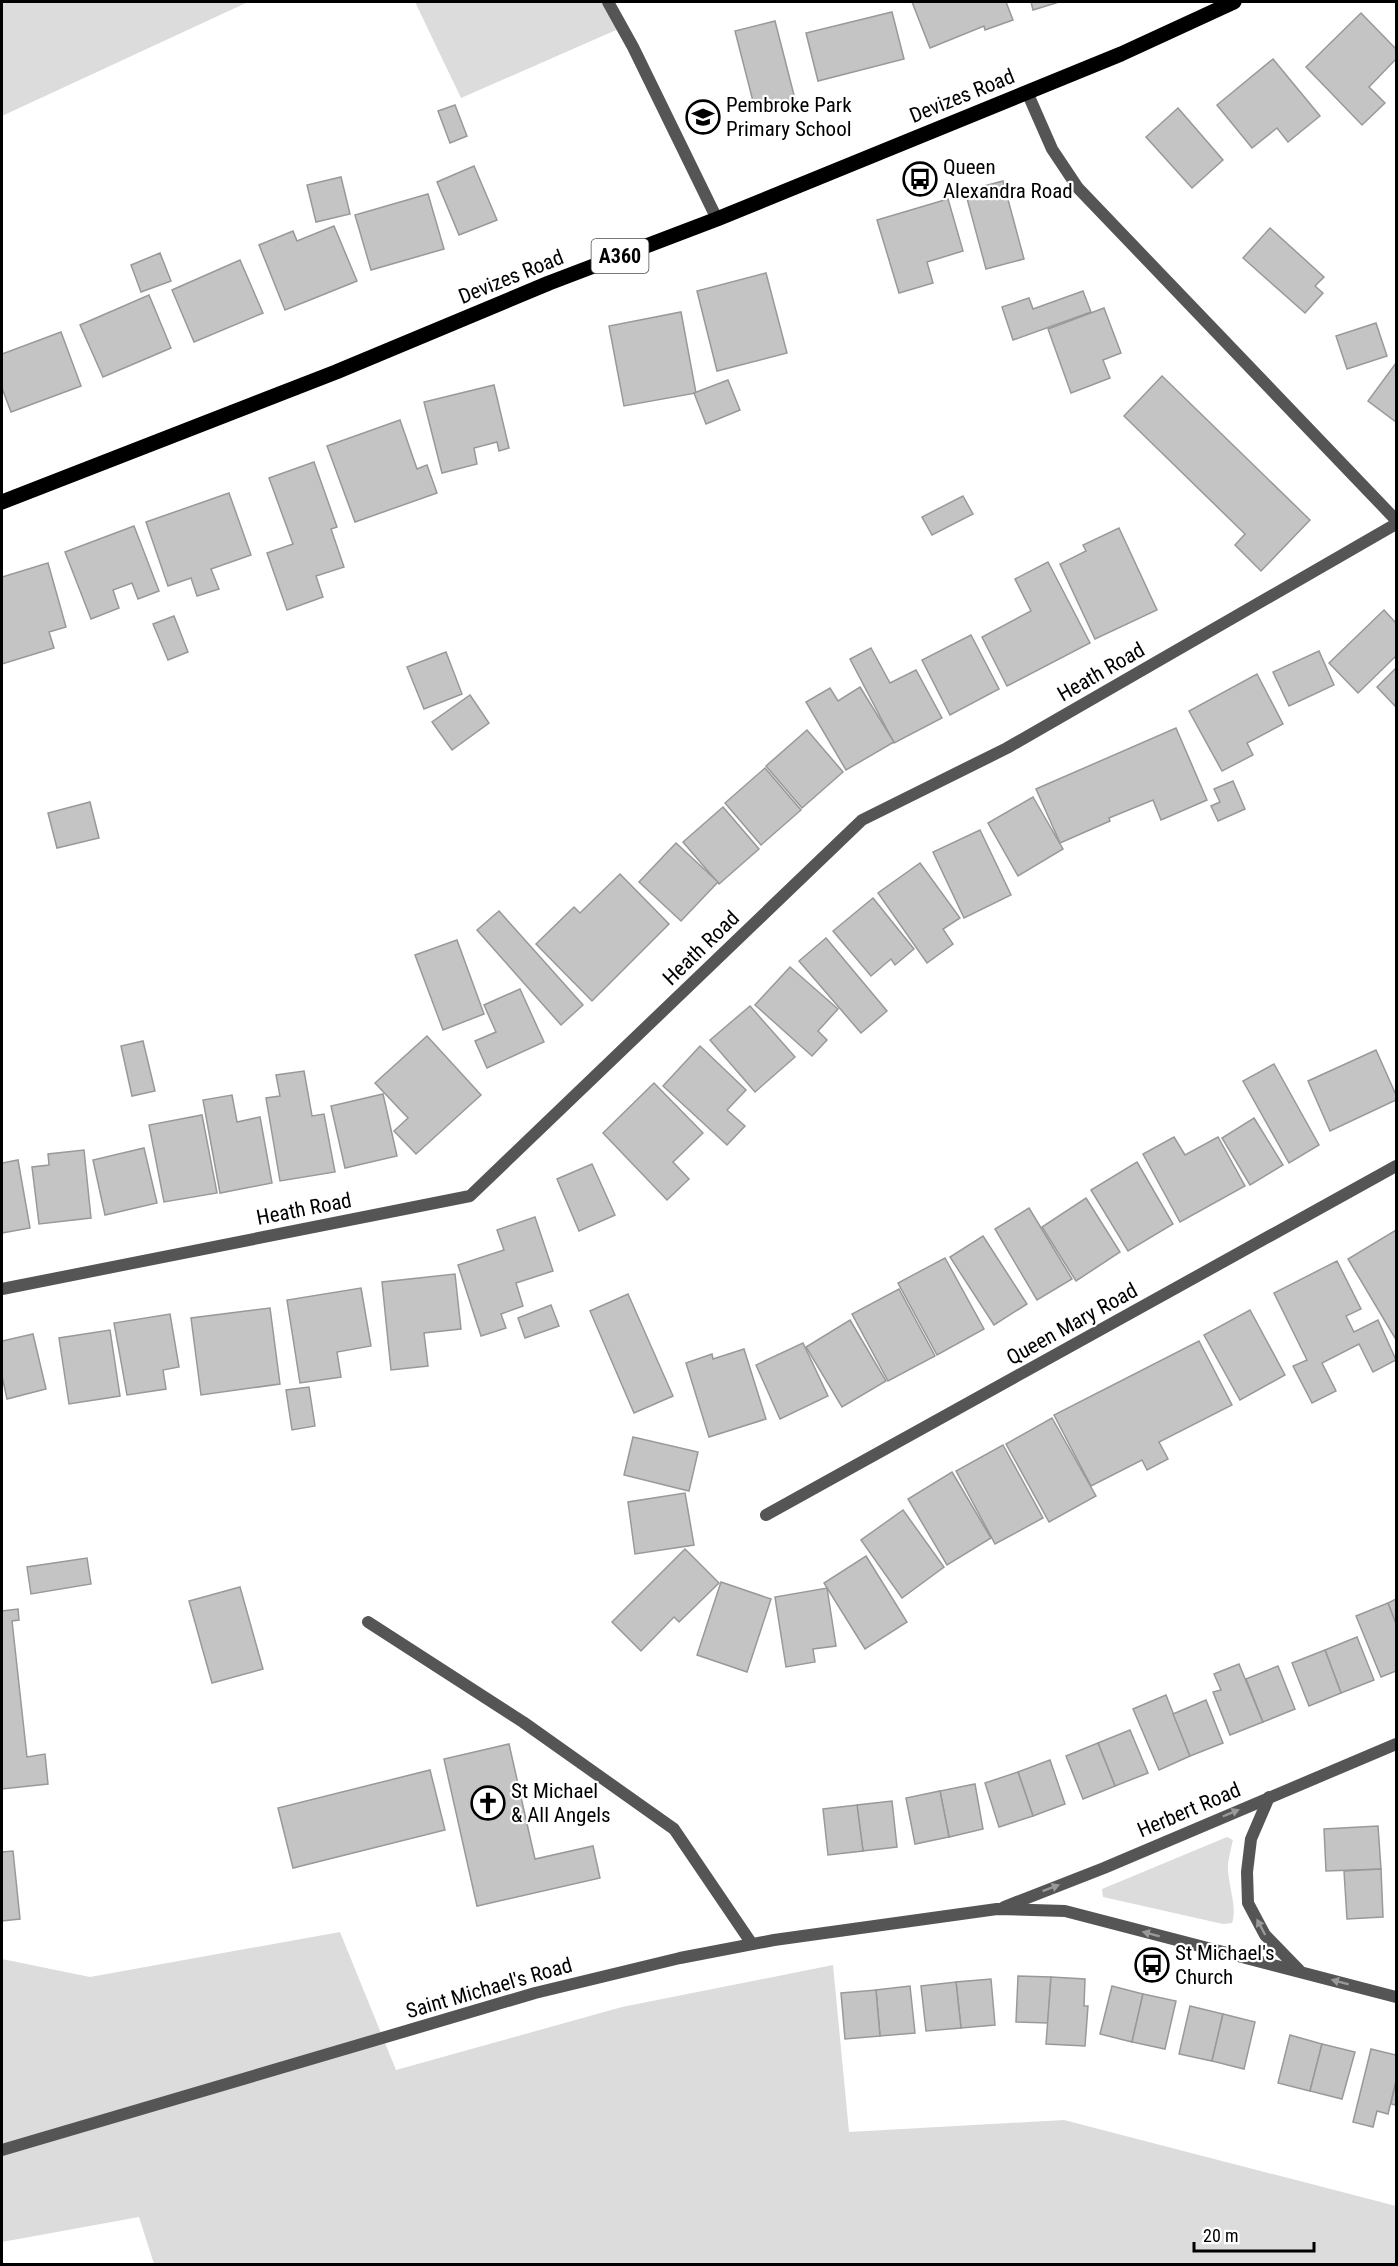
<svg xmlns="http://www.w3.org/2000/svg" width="1398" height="2266" font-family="'Roboto Condensed',sans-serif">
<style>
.green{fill:#dcdcdc}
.building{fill:#c4c4c4;stroke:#999;stroke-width:1.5}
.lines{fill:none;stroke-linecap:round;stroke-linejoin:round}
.service{stroke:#555;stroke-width:12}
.minor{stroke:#555;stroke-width:12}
.primary{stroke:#000;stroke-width:15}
.oneway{fill:#999}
.labels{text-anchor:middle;stroke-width:4.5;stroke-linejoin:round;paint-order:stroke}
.shield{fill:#fff;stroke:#4c4c4c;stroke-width:1.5}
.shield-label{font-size:20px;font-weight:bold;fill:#000}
.street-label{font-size:21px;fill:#000;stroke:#fff}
.poi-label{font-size:21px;fill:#000;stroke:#fff;text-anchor:start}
</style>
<rect width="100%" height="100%" fill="#fff"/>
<g class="green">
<polygon points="2,2 248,2 2,116"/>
<polygon points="415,2 609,2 623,27 461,98"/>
<path d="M1227 1837 1233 1840C1231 1848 1229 1856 1228 1864 1227 1883 1238 1907 1232 1923L1223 1924 1103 1897 1102 1889Z"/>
<polygon points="340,1932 396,2070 622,2007 833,1965 849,2132 1064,2120 1396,2206 1396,2264 154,2264 139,2217 2,2242 2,1959 90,1977"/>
</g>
<g class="building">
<polygon points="912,2 1006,2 1013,20 985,30 984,26 930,48"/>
<polygon points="1031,2 1059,2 1033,10"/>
<polygon points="892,12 904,59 818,81 806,33"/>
<polygon points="1361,13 1396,49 1396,59 1369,87 1385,103 1362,125 1306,67"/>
<polygon points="775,21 795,99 755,109 735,31"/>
<polygon points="1273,59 1320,116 1288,142 1277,128 1252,148 1217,105"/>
<polygon points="455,105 467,136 450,143 438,111"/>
<polygon points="1178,108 1223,160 1192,188 1146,137"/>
<polygon points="474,166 497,220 459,235 437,182"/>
<polygon points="341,177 350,214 316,222 307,185"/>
<polygon points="1003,181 1024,259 986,269 965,191"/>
<polygon points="428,194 444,249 371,270 355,215"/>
<polygon points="948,199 963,251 927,262 933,283 899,293 877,220"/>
<polygon points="334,226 357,281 285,310 259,245 293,231 297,241"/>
<polygon points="1270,228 1324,277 1315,286 1323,293 1305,313 1243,258"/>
<polygon points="160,253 171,281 141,292 131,265"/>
<polygon points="240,260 263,313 194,342 172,290"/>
<polygon points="766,273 787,353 717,371 697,291"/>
<polygon points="1083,291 1091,312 1013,340 1002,307 1029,298 1033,309"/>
<polygon points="149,295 171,348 103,377 80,325"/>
<polygon points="1104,308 1121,353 1103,360 1110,378 1071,393 1048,329"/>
<polygon points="681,312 696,393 624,406 609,326"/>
<polygon points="1376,323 1387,356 1347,369 1336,336"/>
<polygon points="61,332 81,386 11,412 2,388 2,354"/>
<polygon points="1396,363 1396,422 1368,401"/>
<polygon points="1162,376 1310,520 1261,571 1235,545 1245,534 1124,416"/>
<polygon points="728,380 740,410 706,424 694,393"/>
<polygon points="494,385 509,448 499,451 497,442 474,448 477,464 442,473 424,402"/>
<polygon points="400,420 417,469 427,465 437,493 355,522 327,446"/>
<polygon points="314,462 337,527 331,529 344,567 316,576 323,597 287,610 267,553 293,544 269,478"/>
<polygon points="229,493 251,555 211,569 219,589 197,596 191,578 168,586 146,522"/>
<polygon points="963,496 973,514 932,535 922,517"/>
<polygon points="134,526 159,591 138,599 132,583 113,590 119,608 91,619 65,552"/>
<polygon points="1119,528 1157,610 1095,639 1060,564 1086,551 1083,545"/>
<polygon points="1048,562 1090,643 1007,686 982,637 1031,611 1015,579"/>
<polygon points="48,563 66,627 49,632 54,648 2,664 2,577"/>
<polygon points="1384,610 1396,623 1396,656 1358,693 1329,663"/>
<polygon points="174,616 188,652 168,660 153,624"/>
<polygon points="971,635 999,689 950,715 922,660"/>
<polygon points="871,648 890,683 916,670 942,718 894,743 850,659"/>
<polygon points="1319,651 1334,685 1289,706 1273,672"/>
<polygon points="446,652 462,694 424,709 407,667"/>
<polygon points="1396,668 1396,707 1377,687"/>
<polygon points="1257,674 1283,724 1247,743 1253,755 1222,771 1189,711"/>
<polygon points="860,687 894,742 846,770 806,702 830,688 838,701"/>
<polygon points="470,695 489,723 452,750 432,722"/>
<polygon points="1176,728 1207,800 1161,820 1153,800 1109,818 1110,821 1060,843 1036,789"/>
<polygon points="807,730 843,772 802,808 766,766"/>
<polygon points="765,768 801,810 761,845 725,803"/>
<polygon points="1233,781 1245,809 1218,821 1211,806 1220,802 1214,789"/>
<polygon points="1033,797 1063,849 1018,876 988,823"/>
<polygon points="90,802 99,838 57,848 48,813"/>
<polygon points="723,807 759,849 719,884 683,842"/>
<polygon points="980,830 1011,895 964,918 933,852"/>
<polygon points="676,843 718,882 681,921 639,882"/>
<polygon points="920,863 960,918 943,929 953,944 927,963 878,893"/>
<polygon points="620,874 669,924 592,1001 536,944 574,907 580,913"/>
<polygon points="873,898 914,949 895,965 891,959 871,976 833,931"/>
<polygon points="499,911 583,1005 561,1025 477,930"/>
<polygon points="826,938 887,1011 861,1033 799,961"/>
<polygon points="457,940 484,1014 443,1030 415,955"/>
<polygon points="790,967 838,1009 818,1031 827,1040 812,1056 755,1005"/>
<polygon points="520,989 544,1042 487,1068 475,1041 496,1032 484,1005"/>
<polygon points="750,1006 795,1057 755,1092 710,1040"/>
<polygon points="427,1036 481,1095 416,1154 394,1131 408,1118 375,1083"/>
<polygon points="143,1041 155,1091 132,1096 121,1046"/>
<polygon points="700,1046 746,1090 727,1110 745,1126 727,1145 663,1086"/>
<polygon points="1376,1050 1396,1095 1396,1100 1330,1131 1308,1081"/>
<polygon points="1274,1064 1319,1145 1289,1163 1243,1081"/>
<polygon points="304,1071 312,1116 324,1114 335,1172 280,1181 266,1098 280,1096 276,1075"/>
<polygon points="654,1083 703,1133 673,1162 689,1179 667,1200 603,1133"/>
<polygon points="383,1094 397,1156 345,1168 331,1106"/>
<polygon points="232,1095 237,1122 260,1117 272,1183 220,1193 203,1100"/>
<polygon points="202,1115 217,1193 164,1202 149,1125"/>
<polygon points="1254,1118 1283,1165 1250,1185 1222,1138"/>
<polygon points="1174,1137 1185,1155 1218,1137 1245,1186 1180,1222 1143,1154"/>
<polygon points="144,1148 157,1203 105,1215 93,1160"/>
<polygon points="84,1150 91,1218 39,1224 32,1167 49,1165 48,1154"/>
<polygon points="18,1160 30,1228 2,1233 2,1163"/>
<polygon points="1137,1162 1173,1224 1128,1251 1091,1190"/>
<polygon points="592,1164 615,1215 579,1231 557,1179"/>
<polygon points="1086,1198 1120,1252 1076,1281 1042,1227"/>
<polygon points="1029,1208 1072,1279 1037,1300 995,1229"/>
<polygon points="535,1217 553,1271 516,1283 523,1306 501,1314 506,1328 481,1336 458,1265 504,1250 497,1230"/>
<polygon points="1396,1230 1396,1337 1395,1338 1348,1259"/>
<polygon points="983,1236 1027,1304 994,1325 950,1257"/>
<polygon points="945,1258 984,1329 937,1355 898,1283"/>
<polygon points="1337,1261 1361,1309 1346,1316 1354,1332 1378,1320 1396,1360 1373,1372 1359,1344 1322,1363 1336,1391 1312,1403 1293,1366 1307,1360 1274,1293"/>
<polygon points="455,1274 461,1329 424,1333 428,1366 391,1370 382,1282"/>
<polygon points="361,1288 371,1346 337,1352 341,1377 300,1383 287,1300"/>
<polygon points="899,1289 935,1356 888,1381 852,1314"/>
<polygon points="628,1294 673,1396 634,1413 590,1311"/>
<polygon points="551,1305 559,1326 525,1338 518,1318"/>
<polygon points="270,1308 280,1384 201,1395 191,1318"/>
<polygon points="1250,1310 1285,1375 1240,1400 1204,1335"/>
<polygon points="170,1314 179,1367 163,1370 166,1389 127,1395 114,1323"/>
<polygon points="850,1320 886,1381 842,1407 806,1347"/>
<polygon points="110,1330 120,1396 69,1404 59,1338"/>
<polygon points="33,1334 46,1389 7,1399 2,1376 2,1341"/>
<polygon points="1199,1341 1232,1405 1159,1442 1168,1459 1147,1470 1142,1460 1091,1486 1054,1415"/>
<polygon points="803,1343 828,1396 780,1419 756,1365"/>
<polygon points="744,1349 766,1419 709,1437 686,1363 712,1354 713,1359"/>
<polygon points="309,1387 315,1426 292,1430 286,1390"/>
<polygon points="1052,1418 1096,1496 1049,1522 1006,1444"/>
<polygon points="633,1437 698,1452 689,1491 624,1475"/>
<polygon points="1003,1445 1043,1518 995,1544 956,1471"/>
<polygon points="952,1472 991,1538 947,1565 908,1499"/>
<polygon points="685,1493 694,1545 635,1554 628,1502"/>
<polygon points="903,1510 944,1567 902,1598 861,1540"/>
<polygon points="685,1549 719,1583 679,1622 674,1617 641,1651 612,1622"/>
<polygon points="866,1556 907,1622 865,1649 824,1583"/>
<polygon points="87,1558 91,1584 31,1594 27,1567"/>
<polygon points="721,1582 771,1599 747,1672 697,1655"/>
<polygon points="240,1587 263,1669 212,1683 189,1601"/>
<polygon points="827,1588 836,1646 813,1649 815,1662 786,1667 775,1597"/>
<polygon points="1396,1599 1396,1624 1388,1603"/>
<polygon points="1388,1603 1396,1624 1396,1671 1381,1677 1356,1616"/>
<polygon points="18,1609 19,1620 12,1621 27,1757 45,1754 48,1784 2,1789 2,1611"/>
<polygon points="1357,1637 1374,1680 1341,1693 1325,1650"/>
<polygon points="1325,1650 1341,1693 1309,1706 1292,1663"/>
<polygon points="1239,1664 1263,1722 1230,1735 1213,1692 1221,1690 1214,1674"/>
<polygon points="1278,1666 1295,1709 1263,1722 1246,1679"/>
<polygon points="1166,1695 1190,1756 1159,1770 1133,1709"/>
<polygon points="1206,1700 1223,1743 1190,1756 1173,1714"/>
<polygon points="1130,1730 1148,1773 1115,1786 1098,1743"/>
<polygon points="1098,1743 1115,1786 1083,1799 1066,1756"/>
<polygon points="509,1744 535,1859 593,1846 600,1878 477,1906 444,1759"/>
<polygon points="1050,1760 1065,1804 1033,1816 1018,1772"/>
<polygon points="430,1770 445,1830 293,1868 278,1808"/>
<polygon points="1018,1772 1033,1816 999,1827 985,1783"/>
<polygon points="975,1784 983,1829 949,1837 940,1791"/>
<polygon points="940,1791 949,1837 915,1844 906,1798"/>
<polygon points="892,1801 897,1847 863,1851 857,1805"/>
<polygon points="857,1805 863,1851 828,1855 823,1809"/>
<polygon points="1378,1826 1381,1869 1326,1871 1324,1829"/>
<polygon points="13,1851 20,1919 2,1921 2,1852"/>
<polygon points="1381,1869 1383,1917 1347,1919 1344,1871"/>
<polygon points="1018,1976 1051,1977 1048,2023 1016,2022"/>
<polygon points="1051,1977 1085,1979 1084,2006 1088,2006 1085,2046 1046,2044"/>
<polygon points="991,1979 995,2025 961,2028 956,1982"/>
<polygon points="956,1982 961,2028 926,2031 921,1986"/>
<polygon points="910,1986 915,2033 880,2036 876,1990"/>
<polygon points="1112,1986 1143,1994 1132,2042 1100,2034"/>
<polygon points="876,1990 880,2036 845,2039 841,1993"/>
<polygon points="1143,1994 1176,2001 1165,2049 1132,2042"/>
<polygon points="1190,2006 1223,2014 1212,2061 1179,2054"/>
<polygon points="1223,2014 1255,2022 1244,2069 1212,2061"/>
<polygon points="1290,2035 1322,2044 1310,2091 1278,2083"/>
<polygon points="1322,2044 1355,2052 1342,2099 1310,2091"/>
<polygon points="1371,2049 1396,2055 1396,2081 1388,2114 1377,2111 1373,2127 1353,2122"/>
<polygon points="1396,2081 1396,2105 1391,2104"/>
</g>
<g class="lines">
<g class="service">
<polyline points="608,2 633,47 717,219"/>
<polyline points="368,1622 523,1722 674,1829 752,1944"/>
</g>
<g class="minor">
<polyline points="1027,92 1052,149 1078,188 1396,520"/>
<polyline points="2,1289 470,1196 862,820 1007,748 1396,524"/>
<polyline points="766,1515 1396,1166"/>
<polyline points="1269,1797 1251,1839 1247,1872 1248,1903 1265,1935 1299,1970"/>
<polyline points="1004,1907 1104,1868 1396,1744"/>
<polyline points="2,2150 535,1993 680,1958 774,1940 997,1909 1065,1911 1396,1997"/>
</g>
<polyline class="primary" points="2,502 336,372 549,283 717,219 1121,54 1234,2"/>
</g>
<defs><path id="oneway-solid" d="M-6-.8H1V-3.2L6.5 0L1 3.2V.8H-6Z" transform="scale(1.5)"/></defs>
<g class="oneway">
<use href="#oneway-solid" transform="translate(1231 1813) rotate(-23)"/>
<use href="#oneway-solid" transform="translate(1051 1888) rotate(-21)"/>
<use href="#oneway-solid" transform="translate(1261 1927) rotate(-118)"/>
<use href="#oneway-solid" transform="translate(1151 1934) rotate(-165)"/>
<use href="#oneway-solid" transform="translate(1340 1982) rotate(-165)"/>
</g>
<defs>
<g id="school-ring" transform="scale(1.725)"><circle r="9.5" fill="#fff" stroke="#000" stroke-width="1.5"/><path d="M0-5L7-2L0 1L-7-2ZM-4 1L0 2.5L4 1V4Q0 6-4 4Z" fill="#000"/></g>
<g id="bus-ring" transform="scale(1.725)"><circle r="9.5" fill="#fff" stroke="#000" stroke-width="1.5"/><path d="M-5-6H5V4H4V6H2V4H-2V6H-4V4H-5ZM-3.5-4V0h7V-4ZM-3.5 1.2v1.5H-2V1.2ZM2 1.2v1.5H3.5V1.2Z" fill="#000"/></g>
<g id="church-ring" transform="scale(1.725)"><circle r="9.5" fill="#fff" stroke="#000" stroke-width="1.5"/><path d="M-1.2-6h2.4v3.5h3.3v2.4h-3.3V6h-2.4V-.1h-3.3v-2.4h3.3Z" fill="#000"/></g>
</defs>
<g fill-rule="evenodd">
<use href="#school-ring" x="703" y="117"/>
<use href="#bus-ring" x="920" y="179"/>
<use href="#church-ring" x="488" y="1803"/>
<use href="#bus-ring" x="1152" y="1965"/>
</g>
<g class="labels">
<rect class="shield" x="591.5" y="239" width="57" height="34" rx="4.5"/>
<g class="shield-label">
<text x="620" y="263">A360</text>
</g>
<g class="street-label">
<text transform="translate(962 96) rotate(-22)" y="7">Devizes Road</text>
<text transform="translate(511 277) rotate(-22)" y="7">Devizes Road</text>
<text transform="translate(1101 672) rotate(-30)" y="7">Heath Road</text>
<text transform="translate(701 948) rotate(-44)" y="7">Heath Road</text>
<text transform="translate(304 1209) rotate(-11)" y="7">Heath Road</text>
<text transform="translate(1072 1324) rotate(-29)" y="7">Queen Mary Road</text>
<text transform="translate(1189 1810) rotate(-23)" y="7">Herbert Road</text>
<text transform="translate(489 1988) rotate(-16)" y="7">Saint Michael's Road</text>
</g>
<g class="poi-label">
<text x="726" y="112">Pembroke Park<tspan x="726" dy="24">Primary School</tspan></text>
<text x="943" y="174">Queen<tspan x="943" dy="24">Alexandra Road</tspan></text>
<text x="511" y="1798">St Michael<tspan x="511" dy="24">&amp; All Angels</tspan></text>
<text x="1175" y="1960">St Michael's<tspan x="1175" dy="24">Church</tspan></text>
</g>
</g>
<rect width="1398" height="2266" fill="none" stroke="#000000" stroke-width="6"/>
<path d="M1194 2242v9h120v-9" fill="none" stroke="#000000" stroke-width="3"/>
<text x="1203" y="2242" font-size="18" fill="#000000" stroke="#ffffff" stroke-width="4.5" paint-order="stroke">20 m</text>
</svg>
